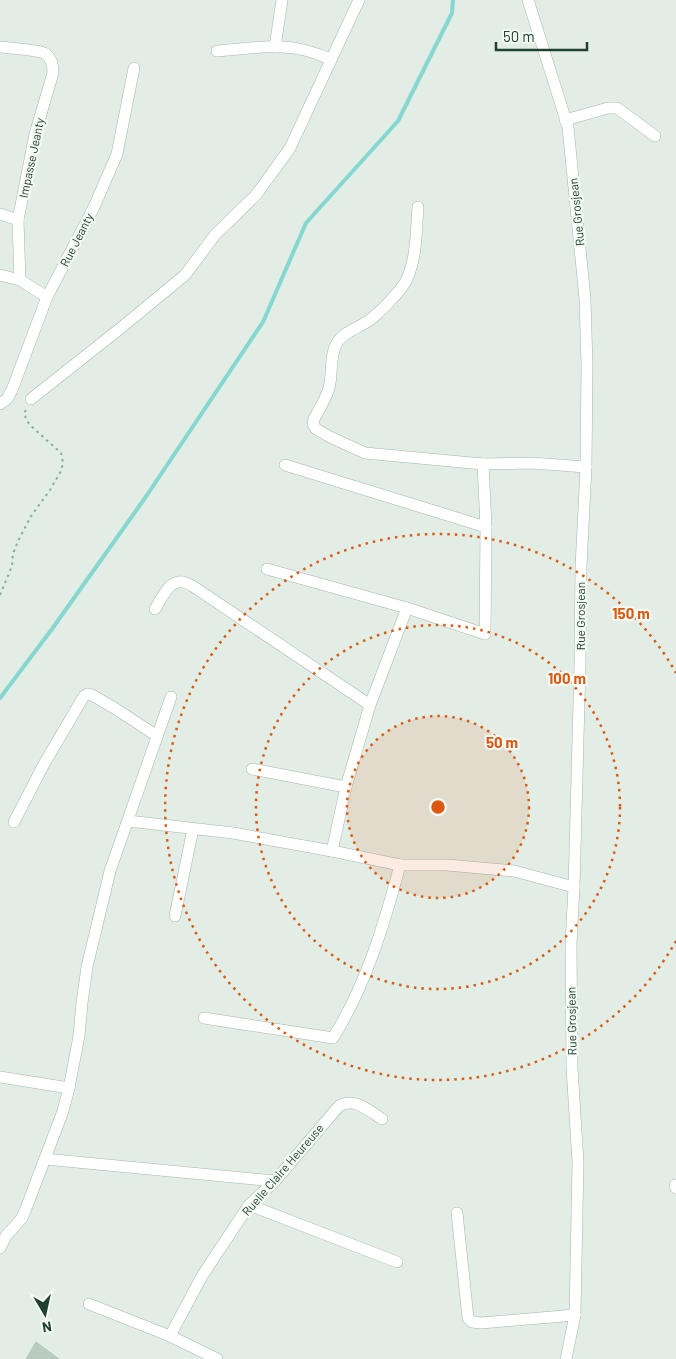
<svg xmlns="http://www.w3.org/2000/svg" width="676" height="1359" font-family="Barlow,sans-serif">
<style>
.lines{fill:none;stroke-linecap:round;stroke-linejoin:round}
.stream{stroke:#85d7d0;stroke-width:4}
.building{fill:#bacbc0;stroke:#b4c7bb}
.street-casing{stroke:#a4b6ab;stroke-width:12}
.path{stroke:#80b397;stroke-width:2;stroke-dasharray:2.5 4;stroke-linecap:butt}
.street{stroke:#fff;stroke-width:11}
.ring{fill:none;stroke:#de580e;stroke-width:2.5;stroke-dasharray:2.5 5}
.labels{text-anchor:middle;stroke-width:4.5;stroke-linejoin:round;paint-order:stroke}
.street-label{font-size:12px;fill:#204030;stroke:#f3f9f4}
.centre{fill:#de580e;stroke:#f3f9f4;stroke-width:2.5}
.ring-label{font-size:15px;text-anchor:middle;font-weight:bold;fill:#de580e;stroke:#f3f9f4;stroke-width:4.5;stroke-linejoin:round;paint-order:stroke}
</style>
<rect width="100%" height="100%" fill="#e2ede5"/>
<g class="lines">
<polyline class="stream" points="0,698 52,629 145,498 263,322 306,223 398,121 452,13 453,0"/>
</g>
<polygon class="building" points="36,1342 59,1359 26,1359"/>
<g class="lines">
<g class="street-casing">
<g id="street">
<polyline points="528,0 568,127 585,299 587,365 586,467 581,567 580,665 574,887 571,944 572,1068 578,1162 575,1315 566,1359"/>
<path d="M0 47C9 48 37 50 44 53 52 57 53 65 53 73L35 134 18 220 20 280 47 297"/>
<polyline points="275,47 282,0"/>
<path d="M217 51C245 49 276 43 304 50 313 52 322 56 331 59"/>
<polyline points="565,120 608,108 617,108 655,136"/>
<path d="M418 207C416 231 417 256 407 279 402 290 381 311 371 319 361 327 344 331 337 343 329 356 333 374 329 388 326 399 319 409 314 419L313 424 316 429 330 437 365 453 483 464"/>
<polyline points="0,214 18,220"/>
<polyline points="0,275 20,280"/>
<polyline points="31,399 122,327 185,275 215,235 256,195 290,148 359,0"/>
<polyline points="0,404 7,399 12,390 47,297 94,207 117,154 134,68"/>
<polyline points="285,465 486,527"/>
<polyline points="267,569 407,608 485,634 486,527 483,464 532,463 586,467"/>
<path d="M155 609C161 600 169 579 183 582 187 583 191 585 194 587L370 705"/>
<polyline points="252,769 346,787"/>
<polyline points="128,821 233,833 332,851"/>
<polyline points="14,822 44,764 84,696 87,694 92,695 116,709 157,736"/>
<polyline points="400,865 332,851 346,787 370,705 407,608"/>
<polyline points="175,916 193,829"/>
<path d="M204 1018 333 1038C366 985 384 925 400 865H447L514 871 574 887"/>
<polyline points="0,1077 69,1088"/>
<polyline points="45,1159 275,1181"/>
<polyline points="675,1185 676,1188"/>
<polyline points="249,1205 397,1262"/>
<polyline points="457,1213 468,1318 472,1322 481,1323 575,1315"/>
<polyline points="0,1248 6,1236 22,1218 25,1211 63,1111 69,1088 79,1036 82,1003 87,967 110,871 171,697"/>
<polyline points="89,1304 170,1336"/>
<path d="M217 1359 170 1336 202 1276 249 1205 275 1181 339 1106C354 1097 368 1110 382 1119"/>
</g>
</g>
<polyline class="path" points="0,595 12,566 13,554 18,541 31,516 50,490 61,471 63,463 61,453 31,426 27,421 24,413 26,410"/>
<use href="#street" class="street"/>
</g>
<circle cx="438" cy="807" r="91" fill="#de580e" fill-opacity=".12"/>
<g class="ring">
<circle cx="438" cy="807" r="91"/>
<circle cx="438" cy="807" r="182"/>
<path d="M676 941A273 273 0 1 1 676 673"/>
</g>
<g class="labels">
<g class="street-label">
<text transform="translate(32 158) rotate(-78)" y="4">Impasse Jeanty</text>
<text transform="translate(577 212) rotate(-96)" y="4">Rue Grosjean</text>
<text transform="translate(77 240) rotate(-63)" y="4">Rue Jeanty</text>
<text transform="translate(581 616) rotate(-90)" y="4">Rue Grosjean</text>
<text transform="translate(572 1021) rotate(-91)" y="4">Rue Grosjean</text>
<text transform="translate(283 1170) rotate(-49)" y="4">Ruelle Claire Heureuse</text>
</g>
</g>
<circle cx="438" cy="807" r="8" class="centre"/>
<g class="ring-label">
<text x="631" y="619">150 m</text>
<text x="567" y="684">100 m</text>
<text x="502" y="748">50 m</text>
</g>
<g transform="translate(45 1314) rotate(171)" stroke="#f3f9f4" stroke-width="4" paint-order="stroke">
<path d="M0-4L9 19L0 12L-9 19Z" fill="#204030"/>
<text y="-8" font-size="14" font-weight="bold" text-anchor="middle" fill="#204030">N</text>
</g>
<path d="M496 42v8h91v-8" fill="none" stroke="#204030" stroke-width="2.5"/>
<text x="503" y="42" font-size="15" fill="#204030" stroke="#f3f9f4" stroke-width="4" paint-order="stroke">50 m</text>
</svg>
